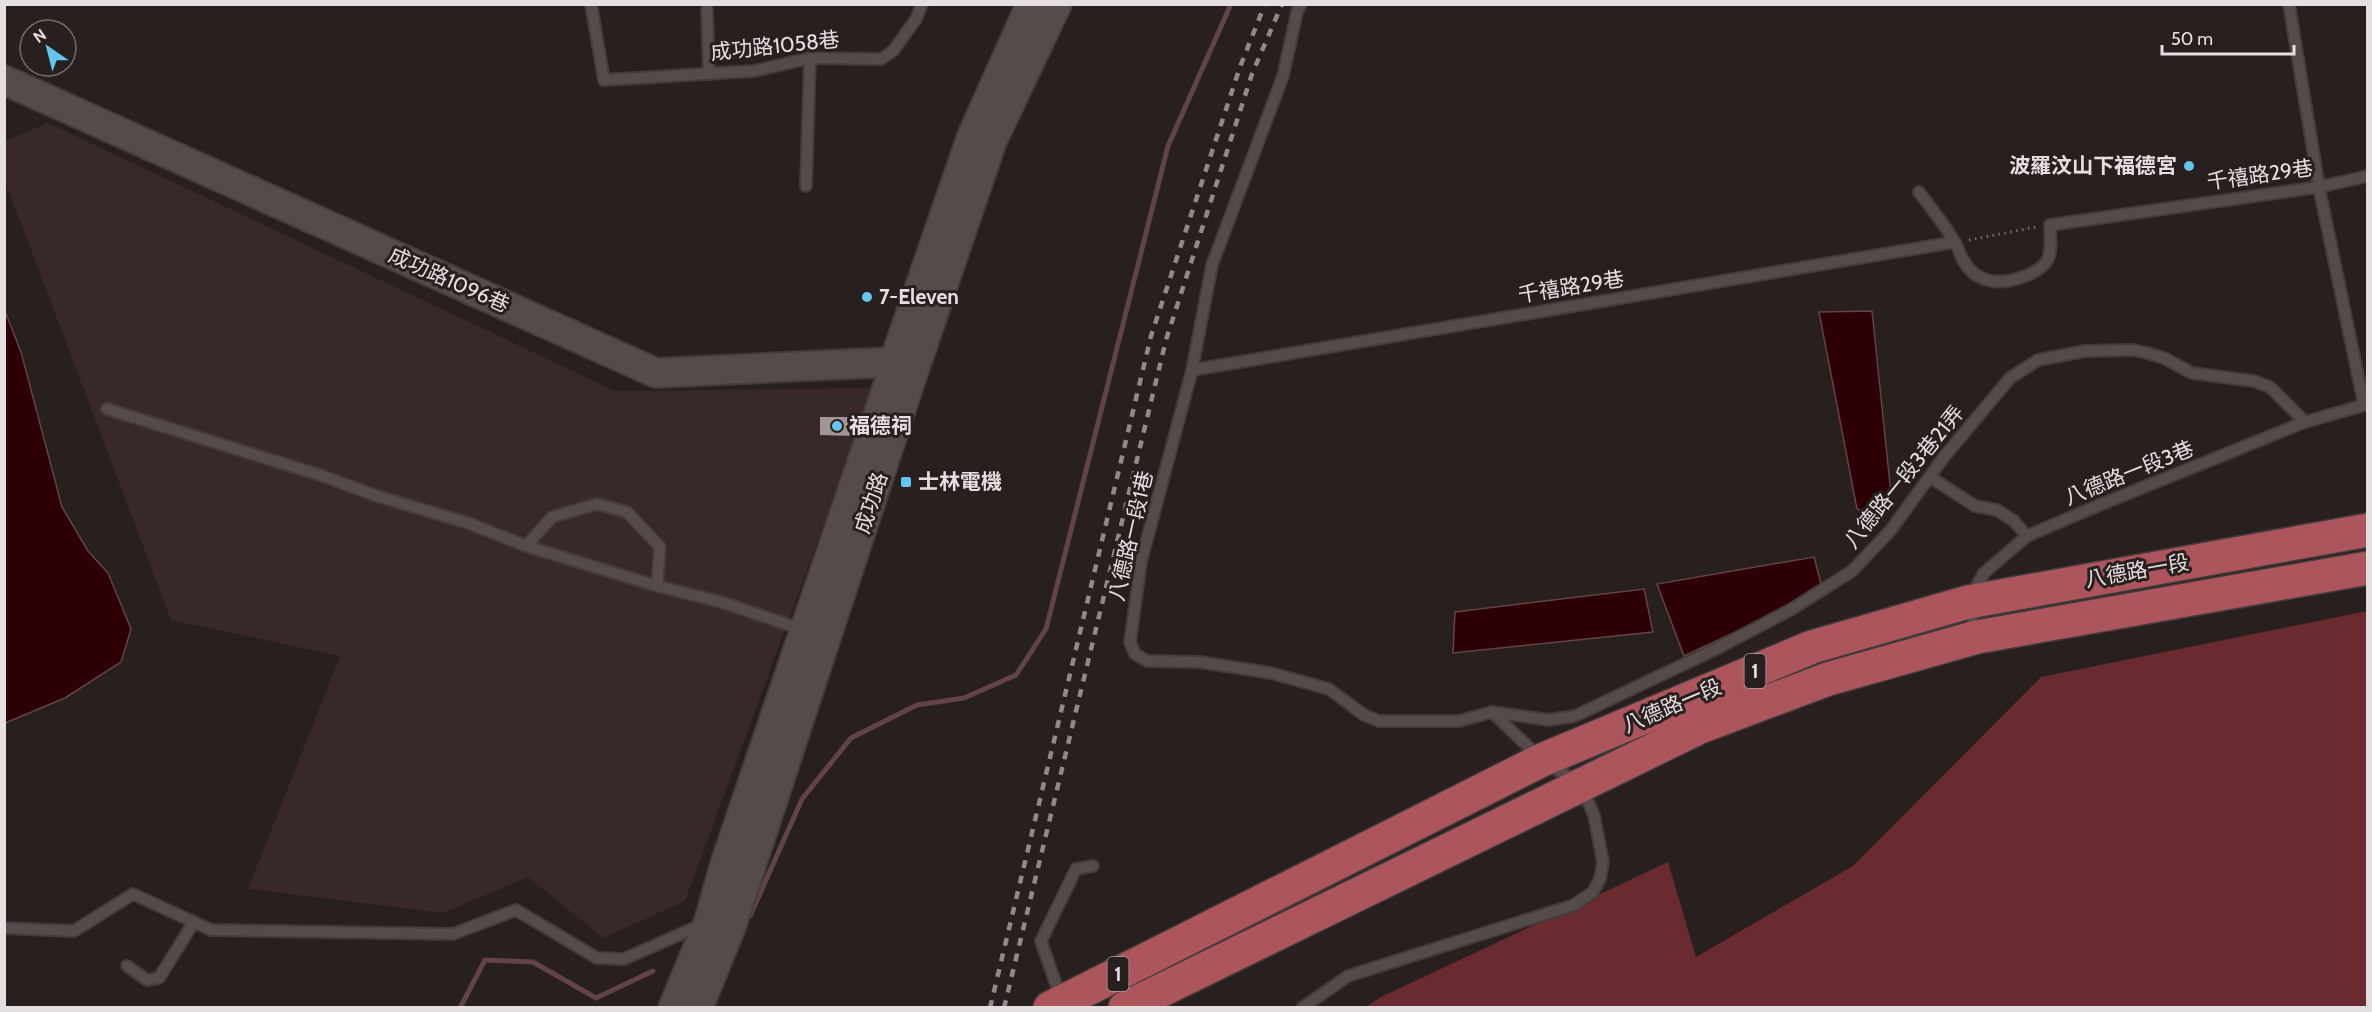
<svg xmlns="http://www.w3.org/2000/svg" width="2372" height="1012" font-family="Cabin,'Noto Sans TC',sans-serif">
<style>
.built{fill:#382828}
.green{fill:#6a2b30}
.water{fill:#2d0005;stroke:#644346;stroke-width:1.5}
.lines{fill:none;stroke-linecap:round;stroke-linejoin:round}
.stream{stroke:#644346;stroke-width:5}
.building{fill:#a29695}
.lane-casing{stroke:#443c3c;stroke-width:14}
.secondary-casing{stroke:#443c3c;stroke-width:32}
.primary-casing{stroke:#443c3c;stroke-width:36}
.path{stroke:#736b6b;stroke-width:3;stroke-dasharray:1.5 4.5;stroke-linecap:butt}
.lane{stroke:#564b4b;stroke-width:10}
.secondary{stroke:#564b4b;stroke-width:28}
.primary{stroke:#ad555c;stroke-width:33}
.rail{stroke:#928a8a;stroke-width:4.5;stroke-dasharray:8 8;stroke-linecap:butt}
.poi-dot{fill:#64c5ee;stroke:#281f1f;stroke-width:2}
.labels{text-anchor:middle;stroke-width:6;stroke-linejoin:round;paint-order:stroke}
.shield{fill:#281f1f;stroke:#ada5a5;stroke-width:1.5}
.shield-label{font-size:20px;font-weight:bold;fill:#e6dfdf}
.street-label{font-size:21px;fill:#e6dfdf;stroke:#281f1f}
.poi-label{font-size:21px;font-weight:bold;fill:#e6dfdf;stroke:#281f1f;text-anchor:start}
</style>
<rect width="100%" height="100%" fill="#281f1f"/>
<polygon class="built" points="48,123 615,391 874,388 685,901 603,938 528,877 443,913 248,889 340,656 171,620 5,181 5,141"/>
<polygon class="green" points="2367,611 2367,1007 1364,1008 1381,997 1668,862 1696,957 1853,866 2041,677"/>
<g class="water">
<polygon points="5,311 21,352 62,507 88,551 108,573 131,629 121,662 65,698 5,723"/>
<polygon points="1872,311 1891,494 1873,516 1857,509 1819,312"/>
<polygon points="1814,557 1823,591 1684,656 1657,584"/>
<polygon points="1644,589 1653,632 1453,653 1455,612"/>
</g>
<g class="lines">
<g class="stream">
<polyline points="750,916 802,799 851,738 917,705 964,698 1016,675 1046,629 1168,146 1231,4"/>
<polyline points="460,1008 485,960 533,962 596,998 653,971"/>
</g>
</g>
<polygon class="building" points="820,417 855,417 854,436 820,435"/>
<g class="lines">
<g class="lane-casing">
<g id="lane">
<polyline points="591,4 604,80 754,71 810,58 881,59 893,51 916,19 922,4"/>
<polyline points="1301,4 1297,12 1283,76 1212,265 1192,370 1141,562 1130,642 1135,654 1147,661 1200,662 1271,673 1329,689 1364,715 1379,721 1459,721 1492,712 1542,760 1580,784 1594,815 1603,862 1600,879 1593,892 1574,905 1348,976 1302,1008"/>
<polyline points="2289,4 2319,187 2364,405"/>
<polyline points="707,10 709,74"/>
<polyline points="806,186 810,58"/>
<path d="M1919 192C1931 208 1944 224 1954 241 1958 246 1959 253 1962 258 1975 284 2000 286 2025 276 2054 265 2051 253 2050 225L2319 187 2368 176"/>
<polyline points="1192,370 1955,242"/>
<polyline points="107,409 320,475 377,496 468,523 526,546 657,586 721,602 804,630"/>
<polyline points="1930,477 1975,506 1997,510 2014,521 2027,536"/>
<polyline points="526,546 552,517 597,504 627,512 660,547 657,586"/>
<polyline points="1976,634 1968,602 1984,573 2027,536 2097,506 2305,422 2368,404"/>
<polyline points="1492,712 1549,720 1575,716 1714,650 1792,609 1852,571 1890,531 1944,457 2010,378 2038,360 2085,351 2133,350 2147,353 2164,358 2192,373 2254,381 2270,387 2305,422"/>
<polyline points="4,928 74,931 133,894 211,930 453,934 516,910 597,958 624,959 701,925"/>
<polyline points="127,966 147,980 159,978 194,922"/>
<polyline points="1061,999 1041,941 1076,869 1093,866"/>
</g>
</g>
<g class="secondary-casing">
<g id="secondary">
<polyline points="4,80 656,373 894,362 911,366"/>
<polyline points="673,1008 709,921 725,864 890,380 894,362 972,136 1031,4"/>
<polyline points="698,1008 731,927 909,385 992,141 1057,4"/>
</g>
</g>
<g class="primary-casing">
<g id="primary">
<polyline points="1050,1008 1542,760 1812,647 1968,602 2368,530"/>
<polyline points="1125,1008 1700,727 1828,679 1977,637 2368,568"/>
</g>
</g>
<polyline class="path" points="1969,240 2036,227"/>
<use href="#lane" class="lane"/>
<use href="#secondary" class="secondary"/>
<use href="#primary" class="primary"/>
<g class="rail">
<polyline points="990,1008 1151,336 1240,67 1265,4"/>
<polyline points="1004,1008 1166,340 1252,74 1282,4"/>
</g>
</g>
<g class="poi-dot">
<circle cx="2189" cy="166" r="6"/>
<circle cx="867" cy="297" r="6"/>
<circle cx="837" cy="426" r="6"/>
<rect x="900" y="476" width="12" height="12" rx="3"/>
</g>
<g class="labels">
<g class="shield">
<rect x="1744.5" y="654" width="21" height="34" rx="4.5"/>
<rect x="1107.5" y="957" width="21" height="34" rx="4.5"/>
</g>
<g class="shield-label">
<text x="1755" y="678">1</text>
<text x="1118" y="981">1</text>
</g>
<g class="street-label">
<text transform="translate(775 46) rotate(-6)" y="7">成功路1058巷</text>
<text transform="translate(2260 175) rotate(-8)" y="7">千禧路29巷</text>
<text transform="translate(449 280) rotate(24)" y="7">成功路1096巷</text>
<text transform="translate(1571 287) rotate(-9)" y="7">千禧路29巷</text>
<text transform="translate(2129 473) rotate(-22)" y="7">八德路一段3巷</text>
<text transform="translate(1904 477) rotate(-51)" y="7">八德路一段3巷21弄</text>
<text transform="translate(871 503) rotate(-72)" y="7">成功路</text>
<text transform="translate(1131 536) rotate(-77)" y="7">八德路一段1巷</text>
<text transform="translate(2137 571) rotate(-10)" y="7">八德路一段</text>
<text transform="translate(1672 706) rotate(-23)" y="7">八德路一段</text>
</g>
<g class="poi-label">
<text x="2177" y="173" text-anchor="end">波羅汶山下福德宮</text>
<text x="879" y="304">7-Eleven</text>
<text x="849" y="433">福德祠</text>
<text x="918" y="489">士林電機</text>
</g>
</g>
<rect width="2372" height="1012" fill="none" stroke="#e6dfdf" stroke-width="12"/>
<g transform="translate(48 48) rotate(325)"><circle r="28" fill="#281f1f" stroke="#746c6c" stroke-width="1.5"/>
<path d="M0-4.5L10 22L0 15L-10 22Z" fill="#64c5ee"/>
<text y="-9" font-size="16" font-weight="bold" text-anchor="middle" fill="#e6dfdf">N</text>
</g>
<path d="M2162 45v9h132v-9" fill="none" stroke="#e6dfdf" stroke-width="3"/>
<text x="2171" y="45" font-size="18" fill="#e6dfdf" stroke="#281f1f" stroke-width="4.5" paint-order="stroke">50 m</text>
</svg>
